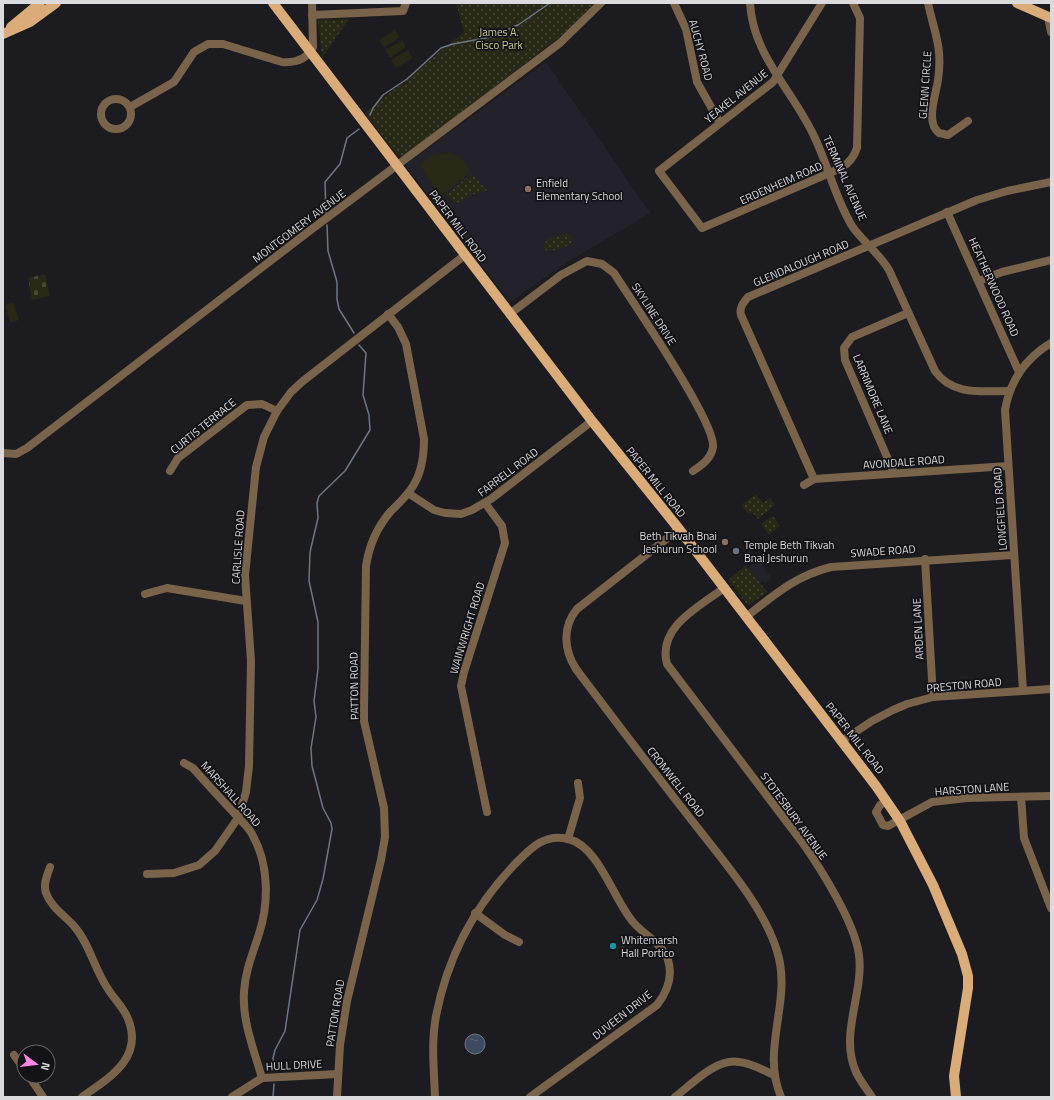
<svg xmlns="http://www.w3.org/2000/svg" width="1054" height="1100" font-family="'Titillium Web',sans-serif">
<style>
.built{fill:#23222b}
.grass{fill:#272816}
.cemetery{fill:url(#cemetery-stones)}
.park{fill:url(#park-dots)}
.water{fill:url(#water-ripples);stroke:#6d7686}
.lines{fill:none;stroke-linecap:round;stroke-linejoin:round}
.stream{stroke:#6d7686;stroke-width:1.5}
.minor{stroke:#79634b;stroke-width:8}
.major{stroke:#d9ac79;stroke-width:10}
.education-dot{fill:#8d6e63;stroke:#131216;stroke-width:1.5}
.worship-dot{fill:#6b7280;stroke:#131216;stroke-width:1.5}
.culture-dot{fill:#0f9aa8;stroke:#131216;stroke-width:1.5}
.labels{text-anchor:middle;stroke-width:3.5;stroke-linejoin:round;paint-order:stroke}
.park-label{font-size:11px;fill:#c6cb96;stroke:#131216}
.street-label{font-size:11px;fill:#dbdbde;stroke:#131216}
.poi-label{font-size:11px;fill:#dbdbde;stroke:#131216;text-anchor:start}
</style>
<defs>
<pattern id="cemetery-stones" width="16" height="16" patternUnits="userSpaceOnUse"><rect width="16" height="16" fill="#272816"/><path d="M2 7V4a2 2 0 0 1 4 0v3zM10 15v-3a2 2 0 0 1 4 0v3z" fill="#464737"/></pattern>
<pattern id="park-dots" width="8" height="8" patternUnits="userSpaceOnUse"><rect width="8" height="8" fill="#272816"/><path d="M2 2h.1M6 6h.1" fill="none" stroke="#464737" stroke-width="1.8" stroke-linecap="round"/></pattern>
<pattern id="water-ripples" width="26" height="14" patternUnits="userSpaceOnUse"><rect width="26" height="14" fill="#3e4a60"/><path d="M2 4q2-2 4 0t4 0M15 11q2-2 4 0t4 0" fill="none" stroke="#596476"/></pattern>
</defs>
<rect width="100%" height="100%" fill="#1c1b1f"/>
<g class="built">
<polygon points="546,62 650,213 566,263 510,302 405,165"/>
<polygon points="758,560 772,578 765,583 763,581 760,583 748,568"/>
</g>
<g class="grass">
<polygon points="395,30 400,37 384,48 379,40"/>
<polygon points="402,40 406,47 390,58 385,50"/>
<polygon points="408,50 413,58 396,68 391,60"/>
<path d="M447 152C458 154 468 161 469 173L448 191 444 196H437C435 183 423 176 421 164L433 155Z"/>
<polygon points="13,302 19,320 10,323 5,305"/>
</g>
<polygon class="cemetery" points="45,274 50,296 32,300 28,278"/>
<g class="park">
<polygon points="456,3 597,3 575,25 404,156 397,155 365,113 464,32"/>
<polygon points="349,19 322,58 318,20"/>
<path d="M472 174 487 190C482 194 477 192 472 195 465 198 461 203 454 203L446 195Z"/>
<polygon points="568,233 573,238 570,245 552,251 547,251 544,248 546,240"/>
<polygon points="756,494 763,503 770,498 775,505 758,519 752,512 748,514 741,505"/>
<polygon points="773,516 780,526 769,535 761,524"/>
<polygon points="746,565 767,592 749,605 746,603 728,580"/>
</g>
<circle class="water" cx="475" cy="1044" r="10"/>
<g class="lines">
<g class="stream">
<polyline points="370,115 373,108 383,95 407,79 441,48 453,44 491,37 518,25 550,3"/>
<polyline points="326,215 325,182 340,164 347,138 359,129"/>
<polyline points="327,225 328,251 337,282 337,299 339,309 354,333"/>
<polyline points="274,1064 273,1058 275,1050 285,1031 300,930 317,900 323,879 332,829 331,823 323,808 312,766 311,748 316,717 314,701 318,669 318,622 309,581 310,552 318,518 317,503 319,496 345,471 370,430 369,415 363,395 366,353 359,345"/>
<polyline points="273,1097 274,1084"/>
</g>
<g class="minor">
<polyline points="674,3 686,29 697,82 720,123"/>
<path d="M750 3C753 56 792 89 814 136 828 165 835 198 852 226 863 242 879 253 889 270L935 371C953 396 981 391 1009 391"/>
<path d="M822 3 773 82 659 171 702 228 841 168C850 163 854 157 857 148L860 18 853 3"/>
<path d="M928 3C934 32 943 47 938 80 936 95 925 122 939 133L948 135 968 121"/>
<polyline points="312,15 403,11 406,3"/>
<polyline points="1048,17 1051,32"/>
<circle cx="116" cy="114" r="15"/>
<path d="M130 107 174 82 194 52 208 44H223L282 62C295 63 307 59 313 47L312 3"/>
<polyline points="947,212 1019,372"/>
<polyline points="979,281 1002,272 1051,260"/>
<path d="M511 313 561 275 587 261 602 264 614 273C631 300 716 422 713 447 711 459 702 465 693 471"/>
<polyline points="3,453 16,454 27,448 308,232 560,43 601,3"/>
<polyline points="170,471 178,458 247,405 262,404 277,411"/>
<polyline points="894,473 845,360 844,348 852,337 908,313"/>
<path d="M814 479 741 315C739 308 743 303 748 297L977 200 1007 191 1051 182"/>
<polyline points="804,485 814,479 1008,466"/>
<polyline points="408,493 434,510 445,513 461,514 472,510 491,499 592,421"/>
<polyline points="485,503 502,526 505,543 464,672 461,686 487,812"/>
<path d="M679 529 577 609C562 627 564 650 576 669 616 722 656 775 697 827 725 863 764 908 777 951 793 1001 760 1048 781 1097"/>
<polyline points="925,559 933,697"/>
<path d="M724 588C699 607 657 627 667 664L802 842C821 869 855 923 859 955 864 994 839 1034 856 1072 860 1081 867 1089 872 1097"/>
<polyline points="145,594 167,588 246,601"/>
<path d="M746 617C774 595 795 576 831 567L1013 555"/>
<path d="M1023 691 1005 410C1010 381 1026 358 1051 343"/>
<polyline points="842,741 872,721 893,710 907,704 933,697 1051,689"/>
<path d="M184 763 193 768C207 784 222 800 236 815 242 822 249 827 253 836 269 865 269 903 259 934 253 953 245 971 244 992 242 1021 254 1050 262 1078"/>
<polyline points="1021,797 1024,838 1051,908"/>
<polyline points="887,801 880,805 876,812 883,825 888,826 932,802 967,798 1051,796"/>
<polyline points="568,839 580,798 578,783"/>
<path d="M50 867C47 876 43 884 46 893 51 907 64 915 74 926 90 944 94 969 108 989 114 999 124 1008 128 1019 144 1058 109 1078 82 1097"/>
<polyline points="147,874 174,873 199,865 215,851 238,818 246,792 249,766 251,661 245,575 256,467 264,437 277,411 291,392 303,381 465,255"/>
<polyline points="475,913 505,935 519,942"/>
<polyline points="14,1055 24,1069"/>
<polyline points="29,1076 43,1097"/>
<polyline points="232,1097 262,1078 338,1074"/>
<path d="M337 1097 340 1045 347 1001 381 860 385 837 384 808 364 721V709L366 566C369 546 377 527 391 511 399 503 407 496 413 486 422 472 424 455 424 439L406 344 398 327 388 314"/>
<path d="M435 1097C434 1070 431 1043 436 1016 447 959 474 907 514 865 530 849 544 833 568 839 599 846 613 899 633 922 644 935 663 944 668 960 673 976 667 992 657 1005L530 1097"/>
<path d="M675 1097C692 1084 716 1058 739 1062 751 1063 763 1070 774 1075"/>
</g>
<g class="major">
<polyline points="273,3 592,421 679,529 876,786 900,821 933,885 962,954 968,976 968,988 954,1076 956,1097"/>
<polyline points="1017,3 1051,18"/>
<polyline points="11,27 40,3"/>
<polyline points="3,34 30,22 56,3"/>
</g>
</g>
<g class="education-dot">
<circle cx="528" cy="189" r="4"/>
<circle cx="725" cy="542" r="4"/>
</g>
<circle class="worship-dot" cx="736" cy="551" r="4"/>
<circle class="culture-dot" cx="613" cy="946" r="4"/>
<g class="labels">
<g class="park-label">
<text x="499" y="36">James A.<tspan x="499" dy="13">Cisco Park</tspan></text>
</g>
<g class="street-label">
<text transform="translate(701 50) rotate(75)" y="4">AUCHY ROAD</text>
<text transform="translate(925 85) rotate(-86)" y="4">GLENN CIRCLE</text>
<text transform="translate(736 96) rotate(-39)" y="4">YEAKEL AVENUE</text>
<text transform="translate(845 178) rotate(66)" y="4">TERMINAL AVENUE</text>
<text transform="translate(781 183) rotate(-24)" y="4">ERDENHEIM ROAD</text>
<text transform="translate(299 226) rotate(-37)" y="4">MONTGOMERY AVENUE</text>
<text transform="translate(458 226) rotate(53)" y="4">PAPER MILL ROAD</text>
<text transform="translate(801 263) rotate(-23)" y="4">GLENDALOUGH ROAD</text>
<text transform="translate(994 287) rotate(66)" y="4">HEATHERWOOD ROAD</text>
<text transform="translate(654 314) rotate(57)" y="4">SKYLINE DRIVE</text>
<text transform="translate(873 394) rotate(67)" y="4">LARRIMORE LANE</text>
<text transform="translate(203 426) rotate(-39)" y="4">CURTIS TERRACE</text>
<text transform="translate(904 462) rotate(-4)" y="4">AVONDALE ROAD</text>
<text transform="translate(508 472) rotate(-37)" y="4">FARRELL ROAD</text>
<text transform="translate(656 482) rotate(51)" y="4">PAPER MILL ROAD</text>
<text transform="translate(1000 509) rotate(-94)" y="4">LONGFIELD ROAD</text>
<text transform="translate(238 547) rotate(-86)" y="4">CARLISLE ROAD</text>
<text transform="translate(883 551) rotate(-4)" y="4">SWADE ROAD</text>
<text transform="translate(467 628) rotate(-73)" y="4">WAINWRIGHT ROAD</text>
<text transform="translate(918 629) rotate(-93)" y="4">ARDEN LANE</text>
<text transform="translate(964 685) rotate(-5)" y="4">PRESTON ROAD</text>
<text transform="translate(354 686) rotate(-91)" y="4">PATTON ROAD</text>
<text transform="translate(855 738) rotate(52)" y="4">PAPER MILL ROAD</text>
<text transform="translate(676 782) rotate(52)" y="4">CROMWELL ROAD</text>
<text transform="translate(972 789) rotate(-4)" y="4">HARSTON LANE</text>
<text transform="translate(231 794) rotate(48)" y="4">MARSHALL ROAD</text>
<text transform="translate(794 816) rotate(54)" y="4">STOTESBURY AVENUE</text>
<text transform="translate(335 1013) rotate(-81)" y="4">PATTON ROAD</text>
<text transform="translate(622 1015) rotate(-38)" y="4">DUVEEN DRIVE</text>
<text transform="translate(294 1065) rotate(-3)" y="4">HULL DRIVE</text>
</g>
<g class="poi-label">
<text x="536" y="187">Enfield<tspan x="536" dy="13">Elementary School</tspan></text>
<text x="717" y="540" text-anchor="end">Beth Tikvah Bnai<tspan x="717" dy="13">Jeshurun School</tspan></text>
<text x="744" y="549">Temple Beth Tikvah<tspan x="744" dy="13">Bnai Jeshurun</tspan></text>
<text x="621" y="944">Whitemarsh<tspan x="621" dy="13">Hall Portico</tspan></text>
</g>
</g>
<rect width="1054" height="1100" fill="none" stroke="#dbdbde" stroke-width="8"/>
<g transform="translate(36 1064) rotate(105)"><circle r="19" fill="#131216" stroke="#636266"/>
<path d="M0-3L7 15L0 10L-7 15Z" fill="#fa87e6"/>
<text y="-6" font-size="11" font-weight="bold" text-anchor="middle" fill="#dbdbde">N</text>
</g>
</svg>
